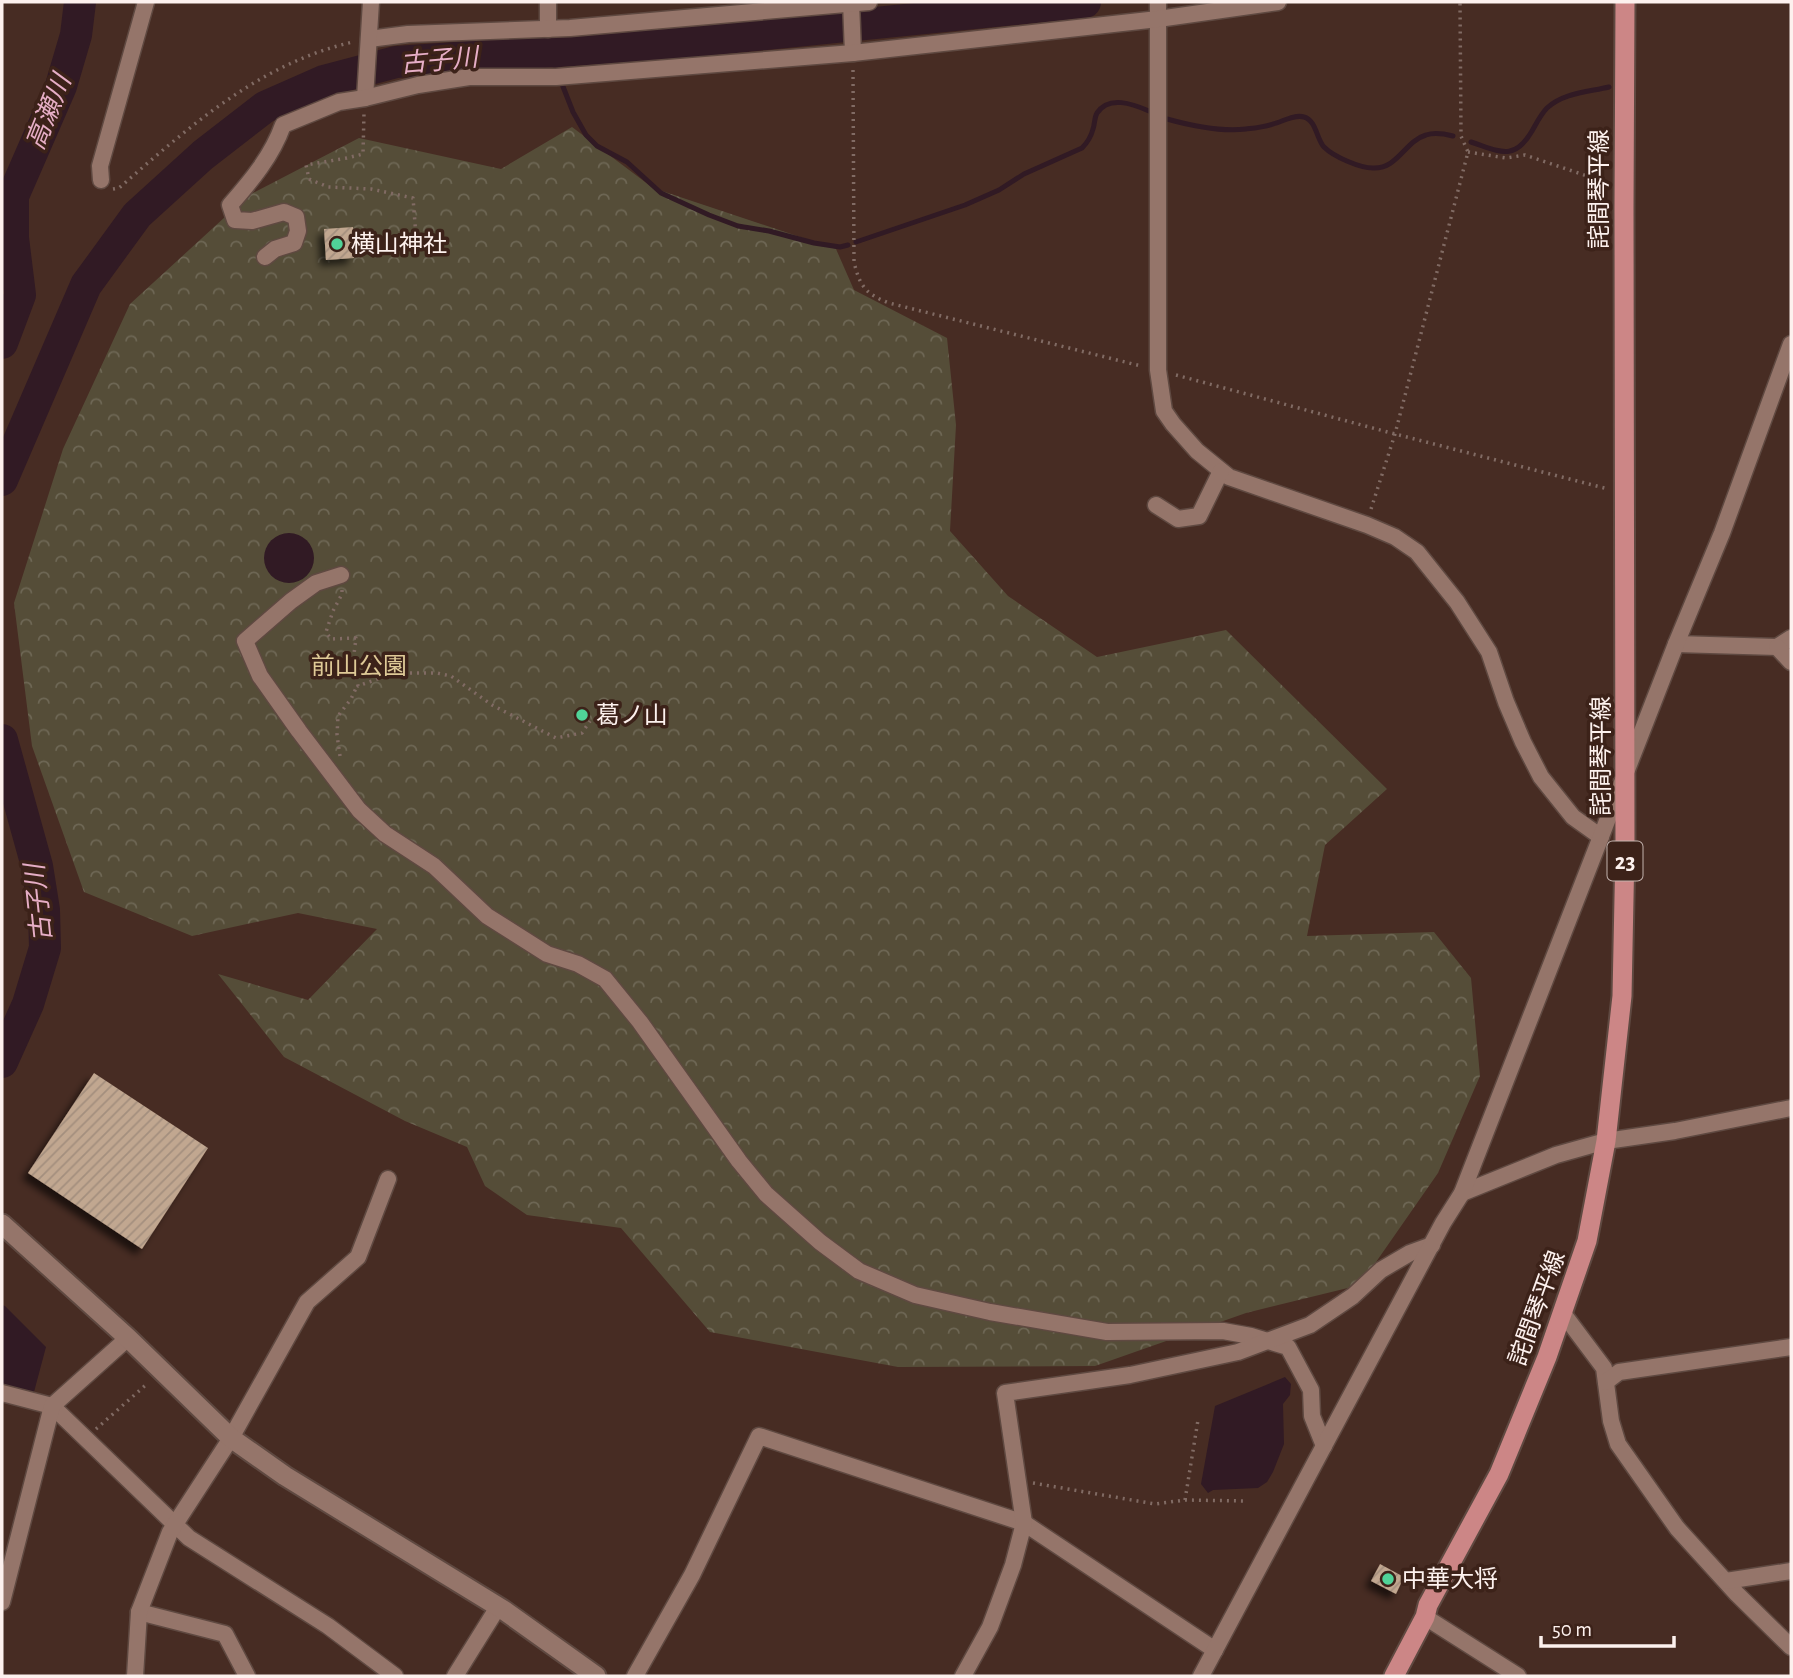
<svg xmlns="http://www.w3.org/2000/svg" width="1793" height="1678" font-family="'Alegreya Sans','Noto Sans JP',sans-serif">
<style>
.forest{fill:url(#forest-crowns)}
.water{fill:#311a24}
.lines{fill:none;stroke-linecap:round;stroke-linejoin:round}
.stream{stroke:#311a24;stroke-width:5}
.river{stroke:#311a24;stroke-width:32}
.building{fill:url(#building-hatch);filter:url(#shadow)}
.minor-casing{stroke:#5f4941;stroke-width:19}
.tertiary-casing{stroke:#5f4941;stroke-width:23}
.primary-casing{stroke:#5f4941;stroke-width:23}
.path{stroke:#816b64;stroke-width:3.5;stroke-dasharray:2 5;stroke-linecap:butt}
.minor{stroke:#95756a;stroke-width:16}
.tertiary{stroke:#95756a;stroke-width:19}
.primary{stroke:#cc8686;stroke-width:19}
.poi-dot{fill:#50d398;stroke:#3c2219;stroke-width:2.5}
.labels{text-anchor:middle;stroke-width:7;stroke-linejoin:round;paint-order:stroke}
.shield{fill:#3c2219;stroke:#c3b3ae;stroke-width:2}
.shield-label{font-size:23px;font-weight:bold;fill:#fdf1ee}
.street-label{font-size:24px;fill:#fdf1ee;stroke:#3c2219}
.poi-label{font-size:24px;fill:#fdf1ee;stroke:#3c2219;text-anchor:start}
.park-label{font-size:24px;fill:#dfca97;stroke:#3c2219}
.water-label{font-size:26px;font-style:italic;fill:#e6aec6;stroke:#3c2219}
</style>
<defs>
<pattern id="forest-crowns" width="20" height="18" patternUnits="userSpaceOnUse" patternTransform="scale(1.75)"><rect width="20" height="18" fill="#554d38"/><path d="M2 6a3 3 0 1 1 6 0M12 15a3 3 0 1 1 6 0" fill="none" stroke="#6e6755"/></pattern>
<pattern id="building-hatch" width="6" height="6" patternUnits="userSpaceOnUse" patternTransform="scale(1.75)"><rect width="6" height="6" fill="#c1a790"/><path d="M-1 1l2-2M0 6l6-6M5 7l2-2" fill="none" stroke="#a48f7e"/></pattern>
<filter id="shadow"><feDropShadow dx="-6" dy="6" stdDeviation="3.5" flood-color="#0009"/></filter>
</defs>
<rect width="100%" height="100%" fill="#472c23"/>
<polygon class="forest" points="572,127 653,188 836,249 854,290 947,338 956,425 950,531 1008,596 1097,657 1226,630 1387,789 1325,845 1307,936 1434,932 1471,978 1480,1076 1438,1173 1360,1285 1246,1313 1095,1366 898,1367 710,1332 621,1228 527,1215 485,1186 467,1147 405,1121 284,1057 218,974 308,1000 377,929 298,913 192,936 84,892 32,746 14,603 63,449 130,304 249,195 359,138 501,169"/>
<g class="water">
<circle cx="289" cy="558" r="25"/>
<polygon points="2,1305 5,1306 46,1347 34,1392 2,1384"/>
<polygon points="1285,1377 1291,1384 1290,1395 1283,1404 1284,1444 1273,1472 1267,1482 1258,1488 1213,1490 1208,1493 1201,1484 1215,1406"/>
</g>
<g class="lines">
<g class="stream">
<polyline points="549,51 573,112 586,135 597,146 627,162 661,193 709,215 738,226 769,231 814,243 840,247 848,245"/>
<path d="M1167 119C1192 126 1220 132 1246 129 1255 128 1265 127 1273 124 1282 122 1294 114 1304 117 1316 120 1317 140 1324 147 1334 157 1360 168 1373 168 1398 169 1405 141 1426 135 1435 132 1445 134 1453 136"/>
<path d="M1471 142C1499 151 1514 162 1532 131 1536 124 1541 114 1547 108 1563 93 1588 92 1609 87"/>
<path d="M856 242 965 205 999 190 1024 174 1082 148C1087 143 1091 137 1093 129 1095 124 1094 118 1097 113 1109 95 1133 104 1149 111"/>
</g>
<g class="river">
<polyline points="2,343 20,295 13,238 13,196 61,86 76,35 80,2"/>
<polyline points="2,480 86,285 137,215 203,155 265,107 324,81 396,62 675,43 1085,2"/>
<polyline points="2,740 37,866 44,910 45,948 28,1004 2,1062"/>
</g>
</g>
<g class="building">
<polygon points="353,227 354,235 358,235 359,249 354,249 354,258 326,260 324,229"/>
<polygon points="94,1073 208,1148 142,1249 28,1173"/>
<polygon points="1380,1564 1404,1577 1396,1594 1371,1581"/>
</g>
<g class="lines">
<g class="minor-casing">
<g id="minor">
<polyline points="851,2 853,53"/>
<polyline points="1158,2 1158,370 1164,411 1173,424 1197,451 1229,477 1367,525 1395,537 1417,552 1457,602 1489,652 1506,702 1523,742 1541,777 1573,817 1601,837"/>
<polyline points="548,29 548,2"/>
<polyline points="369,39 408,34 570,28 869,2"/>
<polyline points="365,98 371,2"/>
<polyline points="101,180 100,166 146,2"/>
<path d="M265 257 275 249 294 243 298 231 296 217 284 212 252 221 235 220 230 205C251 181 272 156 283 125L339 102 365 98 418 85 469 77H556L853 53 1158 19 1278 2"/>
<polyline points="1156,505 1178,519 1199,516 1221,471"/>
<polyline points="341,575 316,583 291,601 245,641 260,676 299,731 359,810 385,834 434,866 487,916 547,954 578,964 605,979 640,1022 739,1161 766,1194 820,1242 859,1271 915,1295 990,1312 1107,1332 1223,1331 1251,1336 1288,1347 1311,1390 1312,1416 1324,1446"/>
<polyline points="1676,644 1777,647 1791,638"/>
<polyline points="1777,647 1791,662"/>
<polyline points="1462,1193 1556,1155 1606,1141 1675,1131 1791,1108"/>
<polyline points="1562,1312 1604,1368 1611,1421 1618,1444 1677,1528 1737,1594 1791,1647"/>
<polyline points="1606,1382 1619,1372 1791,1347"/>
<polyline points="2,1393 52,1406 189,1538 328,1626 395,1676"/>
<polyline points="1726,1581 1791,1571"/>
<polyline points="2,1602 52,1406 128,1338"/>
<polyline points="139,1612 225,1634 247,1676"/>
<polyline points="1425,1617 1518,1676"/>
<polyline points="135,1676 139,1612 170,1532 231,1438 307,1302 358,1257 388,1179"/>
<polyline points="455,1676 498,1607"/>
<polyline points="635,1676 692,1575 759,1436 1024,1523 1215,1650"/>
<polyline points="963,1676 990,1627 1013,1565 1024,1523 1005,1393 1130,1375 1238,1352 1310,1325 1353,1296 1381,1270 1410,1253 1432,1245"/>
<polyline points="1201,1676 1443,1223 1462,1193 1676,644 1722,533 1791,344"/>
</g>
</g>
<g class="tertiary-casing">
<polyline id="tertiary" points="2,1224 128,1338 231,1438 285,1476 502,1609 596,1676"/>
</g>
<g class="primary-casing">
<polyline id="primary" points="1394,1676 1425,1617 1428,1605 1499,1474 1547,1357 1587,1241 1606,1141 1622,996 1625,849 1624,207 1625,2"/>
</g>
<g class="path">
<path d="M853 70 854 262C860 287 866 294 889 303L1141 366"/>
<polyline points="1468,152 1506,158 1525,155 1608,183"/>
<path d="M113 189 119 188C189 127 260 63 353 42"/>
<polyline points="363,242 416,236 413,198 371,189 328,187 309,179 306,165 347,158 363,154 364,113"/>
<polyline points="1176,375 1395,434 1608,489"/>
<polyline points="1371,509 1395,434 1468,152 1461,136 1460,2"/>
<polyline points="342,590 342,594 333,611 326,632 331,639 356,638 353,662 358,686 394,673 437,673 451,676 492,705 556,738 582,733 590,721"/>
<polyline points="340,756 337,735 338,716 351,699 357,686"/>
<polyline points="96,1429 148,1383"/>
<polyline points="1033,1483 1155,1504 1185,1500 1245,1501"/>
<polyline points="1185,1500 1198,1420"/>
</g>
<use href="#minor" class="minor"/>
<use href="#tertiary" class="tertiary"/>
<use href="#primary" class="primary"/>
</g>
<g class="poi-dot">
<circle cx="337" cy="244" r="7"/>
<circle cx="582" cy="715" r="7"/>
<circle cx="1388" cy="1579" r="7"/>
</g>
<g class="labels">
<rect class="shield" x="1607.5" y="841.5" width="35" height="39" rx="5"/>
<g class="shield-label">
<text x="1625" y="869">23</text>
</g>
<g class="street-label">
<text transform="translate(1599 189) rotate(-90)" y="8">詫間琴平線</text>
<text transform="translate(1601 756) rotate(-90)" y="8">詫間琴平線</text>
<text transform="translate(1537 1308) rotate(-70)" y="8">詫間琴平線</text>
</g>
<g class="poi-label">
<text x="351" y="252">横山神社</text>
<text x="596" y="723">葛ノ山</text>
<text x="1402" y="1587">中華大将</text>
</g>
<g class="park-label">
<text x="359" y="674">前山公園</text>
</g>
<g class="water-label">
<text transform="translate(439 60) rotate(-5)" y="9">古子川</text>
<text transform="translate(48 112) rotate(-68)" y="9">高瀬川</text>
<text transform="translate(38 903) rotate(-96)" y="9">古子川</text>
</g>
</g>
<rect width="1793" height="1678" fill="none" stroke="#fdf1ee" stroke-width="7"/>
<path d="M1541 1636v10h133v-10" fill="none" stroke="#fdf1ee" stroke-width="3.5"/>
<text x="1552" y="1636" font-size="21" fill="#fdf1ee" stroke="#3c2219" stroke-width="5" paint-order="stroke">50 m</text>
</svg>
